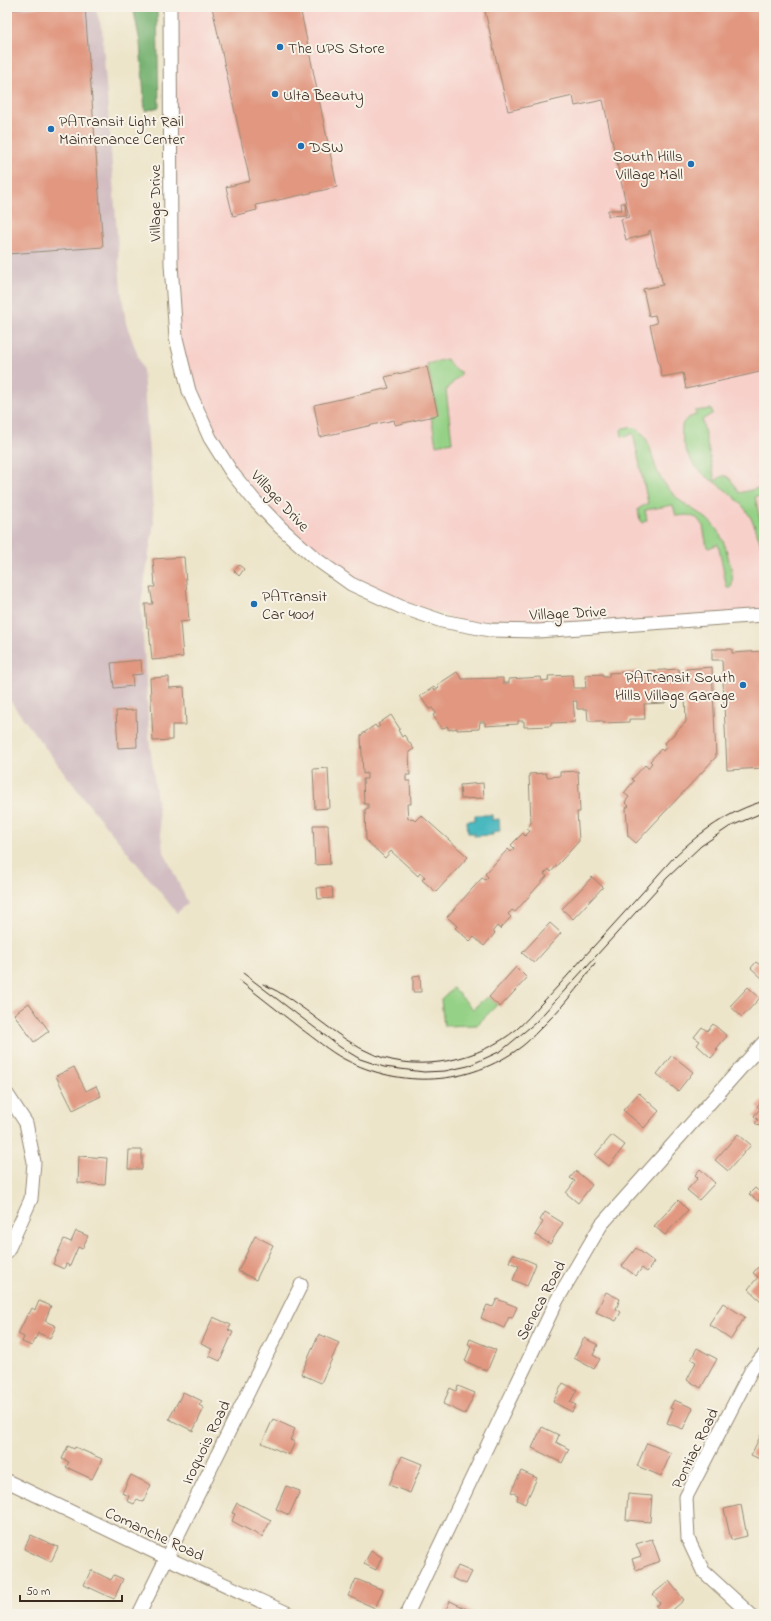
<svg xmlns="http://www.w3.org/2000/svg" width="771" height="1621" font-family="'Indie Flower',sans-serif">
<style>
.built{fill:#f7d0ca}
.industrial{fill:#d2bec2}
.green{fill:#95d186;stroke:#687e52}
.forest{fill:#78b373;stroke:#5a6e48}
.water{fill:#49b8bf;stroke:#42716e}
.building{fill:#e19780}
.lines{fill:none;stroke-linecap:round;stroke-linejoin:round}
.street-casing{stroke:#948874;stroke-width:15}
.street{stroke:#fff;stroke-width:13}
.tram{stroke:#3b2a1e;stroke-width:1}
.poi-dot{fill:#1f6fb2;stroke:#f7f3e8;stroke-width:1.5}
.labels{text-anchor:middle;stroke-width:4;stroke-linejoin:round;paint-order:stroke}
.poi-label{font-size:16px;fill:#3b2a1e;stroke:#f7f3e8;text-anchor:start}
.street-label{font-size:16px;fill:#3b2a1e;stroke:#f7f3e8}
</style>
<rect width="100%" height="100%" fill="#f7f3e8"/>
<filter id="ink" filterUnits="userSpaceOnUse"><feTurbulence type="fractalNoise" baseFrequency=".025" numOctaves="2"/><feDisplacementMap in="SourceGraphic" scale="8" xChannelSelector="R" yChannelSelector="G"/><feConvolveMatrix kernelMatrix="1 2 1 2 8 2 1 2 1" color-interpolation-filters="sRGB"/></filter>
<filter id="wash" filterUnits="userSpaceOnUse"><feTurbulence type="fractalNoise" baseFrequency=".012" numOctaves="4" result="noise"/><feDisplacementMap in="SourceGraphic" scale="16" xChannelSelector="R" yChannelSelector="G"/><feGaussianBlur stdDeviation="0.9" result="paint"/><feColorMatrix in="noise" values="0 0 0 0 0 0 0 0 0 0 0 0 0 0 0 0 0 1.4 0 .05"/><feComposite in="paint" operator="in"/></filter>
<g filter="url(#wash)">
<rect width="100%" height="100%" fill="#ede5ca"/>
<polygon class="built" points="170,7 764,7 764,615 490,630 351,584 281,528 210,438 176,338"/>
<polygon class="industrial" points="7,7 95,7 102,29 121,289 126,323 143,370 154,522 141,604 150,746 163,850 188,903 177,913 85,800 7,697"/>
<g class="green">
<polygon points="447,359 451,366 462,373 446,390 452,442 436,445 431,416 438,414 427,364"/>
<path d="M711 409 713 413 702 420 715 481C717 480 721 476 723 476 730 474 736 488 739 493L763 487 758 478 759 476 763 478 764 497 755 496 764 539V557C760 539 754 518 741 504 717 477 688 477 682 434 680 422 686 418 696 415L695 411Z"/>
<path d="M630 427C651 430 650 456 658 473 665 486 676 499 689 507 695 511 701 514 707 519 720 530 726 545 729 561 732 571 734 579 731 588H727L718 544 709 548 707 547 703 526 697 518 687 515 676 516 673 505 645 510 647 520 642 523 640 521 638 509 648 503 633 433 625 437 622 436 621 430 623 428Z"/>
<polygon points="453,988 473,1009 483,1000 489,997 497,1005 477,1025 444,1026 441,999"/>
</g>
<polygon class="forest" points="133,7 157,7 159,107 145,111 140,42"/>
<polygon class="water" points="475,815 492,815 492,820 499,819 500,831 492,832 493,835 474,836 474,833 468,833 467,821 475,820"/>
<g id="blocks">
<g class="building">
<polygon points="50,7 85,7 103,247 7,254 7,10"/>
<polygon points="212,7 300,7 337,187 256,205 257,210 233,216 226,187 250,181"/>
<polygon points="484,7 764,7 764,371 686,389 683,373 662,377 650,325 657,323 655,315 649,316 643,289 663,285 650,230 648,232 649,234 626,240 621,219 629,217 603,100 575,106 573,96 508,111"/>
<polygon points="621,203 625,203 626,215 608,216 608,210 622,210"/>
<polygon points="427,367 438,415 395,425 394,420 320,437 314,405 389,388 385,377"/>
<polygon points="184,557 189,621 180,622 183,657 152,660 149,628 147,628 145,604 153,604 150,587 155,587 153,559"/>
<polygon points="239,565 244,569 239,576 234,571"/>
<polygon points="712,649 732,649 732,653 764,651 764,768 727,770 722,660 712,660"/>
<polygon points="141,660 142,674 132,675 133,686 114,688 111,663"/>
<polygon points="712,667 716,757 636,843 628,836 626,808 629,806 625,802 629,797 624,793 634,781 632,779 645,765 648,768 652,763 650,761 661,749 663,751 667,746 664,744 686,722 685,695 665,695 665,703 644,704 645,719 629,719 629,722 603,723 603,721 588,721 587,709 577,709 577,701 573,701 575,722 551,723 551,726 524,727 524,721 518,721 518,724 485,726 485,722 480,722 479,729 457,730 457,728 449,730 447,726 442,729 433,715 436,713 432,708 429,709 420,696 434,687 435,690 439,687 437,685 457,672 462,679 503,678 503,683 509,683 509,679 541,677 542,681 549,680 548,676 572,675 573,688 586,688 585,675 603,674 603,677 609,677 609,673 641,671 641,674 648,674 647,671 679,669 679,672 686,672 686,669"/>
<polygon points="169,677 169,688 184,687 186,725 172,725 172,740 153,741 150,678"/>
<polygon points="136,710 137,747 118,748 116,711"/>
<polygon points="391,715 400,729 398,730 402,737 404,735 414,749 409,752 410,775 406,775 406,781 410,781 411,804 407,804 408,819 412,818 415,821 421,815 468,857 436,892 422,880 425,877 420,873 418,876 391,851 385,858 366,840 365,809 368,809 368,804 364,804 363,779 367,779 367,773 363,774 361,735 375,725 377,728 380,726 378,724"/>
<polygon points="328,768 330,808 315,809 313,769"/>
<polygon points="578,771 580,812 577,812 579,841 551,872 549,869 544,874 547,876 515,912 512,910 508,914 511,917 500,929 497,926 493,931 495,933 484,946 474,937 470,941 455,928 457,926 447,917 482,878 485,880 488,877 485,874 508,849 511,852 514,848 511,845 523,833 525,836 530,831 527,829 531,823 529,774 546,773 547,777 560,776 560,772"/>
<polygon points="483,783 484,798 461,799 460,785"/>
<polygon points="313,825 328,825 330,864 315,865"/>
<polygon points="592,877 603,887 573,919 562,909"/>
<polygon points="332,887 333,898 318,899 317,888"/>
<polygon points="550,923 561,933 534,963 522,953"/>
<polygon points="756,962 764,968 764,980 751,968"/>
<polygon points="516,967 527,978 500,1007 489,997"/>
<polygon points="420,975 421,992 413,992 413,976"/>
<polygon points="748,987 760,998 742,1017 730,1006"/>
<polygon points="29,1003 49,1031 34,1042 14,1014"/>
<polygon points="713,1024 727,1036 716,1049 718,1050 711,1058 697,1045 700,1041 694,1037 702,1027 707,1031"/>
<polygon points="672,1055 693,1072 678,1091 657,1074"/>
<polygon points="74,1067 86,1091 96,1086 101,1096 73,1110 56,1076"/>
<polygon points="639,1093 659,1111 644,1128 623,1110"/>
<polygon points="762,1101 764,1102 764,1125 762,1128 755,1123 758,1120 754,1116 760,1109 757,1106"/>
<polygon points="738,1134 751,1145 728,1171 715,1160"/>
<polygon points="612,1135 625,1145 609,1166 595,1155"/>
<polygon points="129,1150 142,1150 142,1169 128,1169"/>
<polygon points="79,1156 107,1158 105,1185 78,1183"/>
<polygon points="700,1169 715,1183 699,1200 687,1190 698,1178 695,1175"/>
<polygon points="576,1171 592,1185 578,1203 566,1193 575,1181 570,1178"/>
<polygon points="755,1188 763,1195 758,1201 749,1194"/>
<polygon points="678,1200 688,1210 665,1235 654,1226"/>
<polygon points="545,1212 563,1223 550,1244 535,1235 543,1222 540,1220"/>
<polygon points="76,1231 88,1236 82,1249 78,1247 70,1266 66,1264 64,1269 53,1264 64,1239 71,1242"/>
<polygon points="255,1236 273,1245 256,1280 238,1271"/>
<polygon points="636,1248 654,1262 647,1272 642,1268 636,1276 622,1266"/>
<polygon points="513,1254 536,1264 527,1286 513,1280 519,1266 509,1262"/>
<polygon points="758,1267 764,1273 764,1297 761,1301 748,1289 758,1277 753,1273"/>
<polygon points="606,1292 620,1299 616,1309 621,1312 616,1321 596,1312"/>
<polygon points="497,1299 517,1307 512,1318 509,1317 504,1328 481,1318 487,1305 493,1307"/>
<polygon points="39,1301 51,1306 45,1321 56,1326 50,1338 38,1333 32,1346 22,1342 24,1337 18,1334 28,1313 29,1314 32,1308 35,1310"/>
<polygon points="723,1303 745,1317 731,1339 709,1324"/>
<polygon points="213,1317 231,1325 228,1330 233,1332 220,1361 209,1356 212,1349 201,1344"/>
<polygon points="319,1334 339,1343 321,1383 301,1374"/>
<polygon points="584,1338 598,1345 593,1355 600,1359 594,1369 574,1358"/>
<polygon points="470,1339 496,1350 487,1371 465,1361 471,1346 468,1344"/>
<polygon points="697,1348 717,1359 701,1388 687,1380 696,1362 691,1359"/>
<polygon points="563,1383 577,1390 570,1402 576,1405 572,1412 553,1402"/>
<polygon points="458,1386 475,1393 465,1414 443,1404 450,1388 456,1391"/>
<polygon points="183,1392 202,1401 199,1405 204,1408 193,1431 169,1419"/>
<polygon points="674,1400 693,1408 683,1429 667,1423 673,1409 670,1408"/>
<polygon points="273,1419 295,1429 290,1440 295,1442 289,1455 262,1443"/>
<polygon points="542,1427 559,1435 556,1442 569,1449 562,1463 532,1448"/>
<polygon points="762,1433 764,1434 764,1461 751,1455"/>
<polygon points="647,1443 671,1453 661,1476 637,1466"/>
<polygon points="68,1446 74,1449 75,1447 102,1459 92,1479 66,1467 69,1462 62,1459"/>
<polygon points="402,1456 422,1464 410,1493 389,1485"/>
<polygon points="521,1471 537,1478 525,1504 517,1500 518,1495 511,1492"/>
<polygon points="131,1475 151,1485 143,1502 137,1499 134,1504 127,1501 129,1496 122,1493"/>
<polygon points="286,1486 300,1491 289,1515 276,1509"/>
<polygon points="628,1494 652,1496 650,1522 626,1520"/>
<polygon points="237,1503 271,1520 262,1537 232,1521 235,1514 232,1513"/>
<polygon points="741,1505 747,1536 731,1540 724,1509"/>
<polygon points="31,1535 58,1547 51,1562 24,1549"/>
<polygon points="652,1539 660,1561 636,1570 632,1559 641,1556 636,1544"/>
<polygon points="371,1551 382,1557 376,1570 364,1564"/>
<polygon points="458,1566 472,1572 466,1584 452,1578"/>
<polygon points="91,1570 111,1580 114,1575 123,1579 114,1599 84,1585"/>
<polygon points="356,1579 383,1590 375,1608 348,1596"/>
<polygon points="669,1581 684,1600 668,1614 663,1614 656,1606 660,1603 653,1594"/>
<polygon points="450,1601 473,1612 472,1614 444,1614"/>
</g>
</g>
</g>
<g filter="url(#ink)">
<use href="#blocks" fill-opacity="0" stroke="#948874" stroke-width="1"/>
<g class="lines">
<g class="street-casing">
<g id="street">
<polyline points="170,7 171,264 176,338 189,391 210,438 232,473 255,501 281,528 316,559 351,584 401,607 442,621 490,630 538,631 764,615"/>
<polyline points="7,1094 26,1123 34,1162 31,1199 7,1252"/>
<polyline points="7,1481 167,1558 289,1614"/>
<polyline points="139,1614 301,1285"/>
<polyline points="407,1614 557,1300 601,1225 764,1042"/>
<polyline points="750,1614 703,1571 688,1539 686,1497 752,1369 764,1355"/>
</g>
</g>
<use href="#street" class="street"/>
<g class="tram">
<polyline points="243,973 340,1047 360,1059 384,1067 424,1072 445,1071 468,1066 501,1051 535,1023 667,878 701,846 729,827 764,812"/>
<path d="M240 981C260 997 280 1012 300 1028 314 1038 329 1051 344 1059 401 1089 469 1086 521 1047 528 1042 533 1036 539 1030 560 1010 579 987 595 963"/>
<path d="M263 984C304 1002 333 1038 375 1055 422 1073 479 1060 517 1029 525 1022 533 1013 540 1005 555 990 569 974 583 958 613 925 644 891 674 857 700 832 729 811 764 801"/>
</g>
</g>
</g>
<g class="poi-dot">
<circle cx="280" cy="47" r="4"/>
<circle cx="275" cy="94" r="4"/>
<circle cx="51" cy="129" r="4"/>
<circle cx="301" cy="146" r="4"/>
<circle cx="691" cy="164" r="4"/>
<circle cx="254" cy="604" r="4"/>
<circle cx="743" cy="685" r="4"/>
</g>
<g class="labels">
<g class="poi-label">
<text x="288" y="53">The UPS Store</text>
<text x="283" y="100">Ulta Beauty</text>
<text x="59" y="126">PATransit Light Rail<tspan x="59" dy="18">Maintenance Center</tspan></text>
<text x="309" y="152">DSW</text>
<text x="683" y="161" text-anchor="end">South Hills<tspan x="683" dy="18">Village Mall</tspan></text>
<text x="262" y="601">PATransit<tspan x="262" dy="18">Car 4001</tspan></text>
<text x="735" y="682" text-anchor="end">PATransit South<tspan x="735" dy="18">Hills Village Garage</tspan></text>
</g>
<g class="street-label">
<text transform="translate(154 203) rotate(-90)" y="6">Village Drive</text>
<text transform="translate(281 500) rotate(47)" y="6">Village Drive</text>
<text transform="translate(568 612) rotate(-3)" y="6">Village Drive</text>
<text transform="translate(540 1300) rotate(-62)" y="6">Seneca Road</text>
<text transform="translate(205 1442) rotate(-64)" y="6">Iroquois Road</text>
<text transform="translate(694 1448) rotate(-64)" y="6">Pontiac Road</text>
<text transform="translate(155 1533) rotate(25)" y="6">Comanche Road</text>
</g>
</g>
<rect width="771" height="1621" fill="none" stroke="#f7f3e8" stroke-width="24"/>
<path d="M20 1595v6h102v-6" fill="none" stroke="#3b2a1e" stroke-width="2"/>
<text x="26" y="1595" font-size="12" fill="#3b2a1e" stroke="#f7f3e8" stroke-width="3" paint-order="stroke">50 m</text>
</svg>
